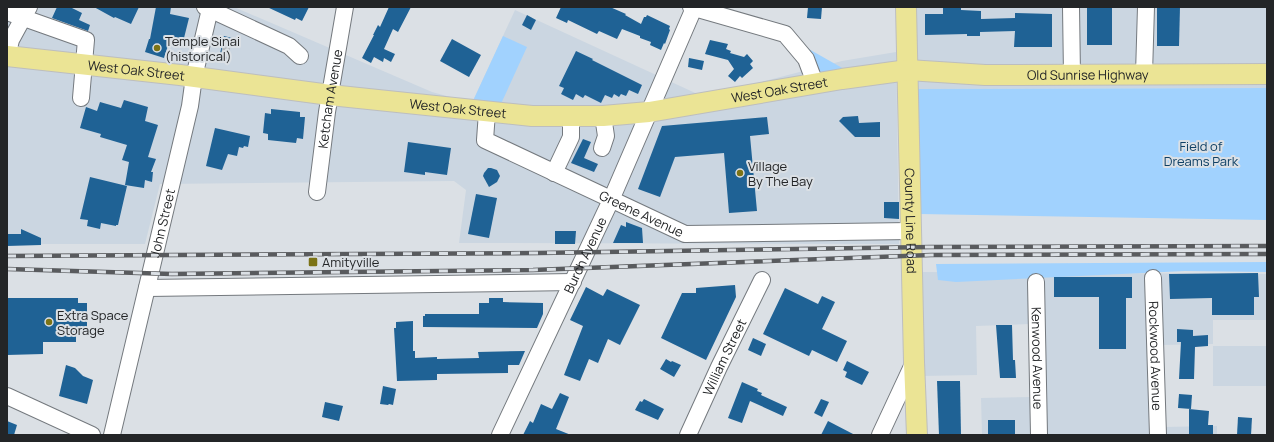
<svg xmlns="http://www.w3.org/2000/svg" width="1274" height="442" font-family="Manrope,sans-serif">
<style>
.built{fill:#cbd6e1}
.green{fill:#a1d2fe}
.building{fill:#1f6295}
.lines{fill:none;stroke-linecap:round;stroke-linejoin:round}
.minor-tunnel{stroke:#b6bbbf;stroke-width:16;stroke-dasharray:16 8;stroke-linecap:butt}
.minor-casing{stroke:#74797e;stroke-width:18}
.major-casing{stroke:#bdbebe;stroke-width:22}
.minor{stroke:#fff;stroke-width:16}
.major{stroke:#ebe495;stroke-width:20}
.rail-casing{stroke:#595b5e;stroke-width:4.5}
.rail{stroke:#dbe0e5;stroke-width:3;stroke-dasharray:9;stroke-linecap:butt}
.poi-dot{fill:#7b7316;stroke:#dbe0e5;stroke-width:1.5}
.labels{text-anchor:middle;stroke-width:4;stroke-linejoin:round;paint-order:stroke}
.poi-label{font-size:13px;fill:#232527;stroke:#dbe0e5;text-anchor:start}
.street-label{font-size:13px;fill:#232527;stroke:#dbe0e5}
.park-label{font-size:13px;fill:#0f4065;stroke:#dbe0e5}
</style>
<rect width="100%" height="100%" fill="#dbe0e5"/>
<g class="built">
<polygon points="7,7 234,7 432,92 472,103 515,10 704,97 842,61 896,52 899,244 459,243 466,190 454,181 160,184 145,244 7,244"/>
<polygon points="914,7 1267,7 1267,88 918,89"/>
<polygon points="917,272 1267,274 1267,320 1213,320 1213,344 1161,345 1163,427 1217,426 1217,435 982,435 981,398 1032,397 1030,324 976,326 977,375 921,376"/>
<rect x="1213" y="346" width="54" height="40"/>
</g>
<g class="green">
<polygon points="503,36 527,47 500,106 472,103"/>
<polygon points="800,44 844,69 821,74"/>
<polygon points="1267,88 1267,220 920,214 918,89"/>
<polygon points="1267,262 1267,272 1185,271 956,282 938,280 936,264"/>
</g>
<g class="building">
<polygon points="57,7 70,7 82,13 79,20 90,25 88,31 52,18"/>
<polygon points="94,7 139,7 131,24 115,17 114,18"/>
<polygon points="156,7 171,7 170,14 189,18 183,42 170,39 164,58 145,52 149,39 150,39"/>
<polygon points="267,7 309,7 302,21 296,18 295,20"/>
<polygon points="389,7 411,7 398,32 393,29 384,49 395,54 391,62 384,58 383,62 374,57 371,63 362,58 374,35 373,35 378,25 380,27"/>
<polygon points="561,7 610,7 626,14 625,15 641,24 644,17 646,17 647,15 670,26 669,29 670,30 665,44 664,43 661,50 650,45 651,42 640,38 640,36 622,29 617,39 599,31 597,34 568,20 567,23 556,18"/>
<polygon points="808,7 822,7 821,19 807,18"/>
<polygon points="943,7 961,7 961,10 981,11 981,19 1015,18 1015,13 1052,14 1052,47 1014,47 1015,31 980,32 980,36 967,36 967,34 925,35 925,14 943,14"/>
<rect x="1087" y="7" width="25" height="38"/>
<polygon points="1157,7 1180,7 1179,46 1157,46"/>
<polygon points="527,15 536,20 531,30 522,25"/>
<polygon points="224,36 232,38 227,60 219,58"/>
<polygon points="452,39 481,55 469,77 440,61"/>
<polygon points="710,40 728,44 726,49 731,51 730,53 744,57 747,54 753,61 750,64 753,68 742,78 740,76 735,82 728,76 734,69 728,60 705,54"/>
<polygon points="576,51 593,59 592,60 642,85 638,94 629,90 626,96 621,94 619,97 614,94 612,98 605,95 601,103 585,95 583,98 576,94 573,100 561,94 564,88 559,86"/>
<polygon points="689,58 704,61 702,70 688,67"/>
<polygon points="124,100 148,107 145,121 158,125 148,157 156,159 151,172 153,172 152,182 145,180 144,188 125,185 129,162 122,160 127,145 100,137 101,134 80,128 86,107 97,111 100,102 121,108"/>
<polygon points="271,109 300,112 300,117 305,117 303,139 297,138 296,143 268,140 268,134 263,133 265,113 271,114"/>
<polygon points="858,116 859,123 880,122 880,137 855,137 839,121 843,117"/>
<polygon points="767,117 769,134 750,136 757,211 729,213 724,153 675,157 660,197 638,189 662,126"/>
<polygon points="215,128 250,136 248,147 244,146 243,148 239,147 237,156 228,154 222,170 206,166"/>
<polygon points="583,139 591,142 584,158 598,164 594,172 571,163"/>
<polygon points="408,142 451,148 447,175 425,172 425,175 404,172"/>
<polygon points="488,168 491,168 497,170 500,176 497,182 489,187 483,176 484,173"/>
<polygon points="90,177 127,186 118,225 116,225 116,226 101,223 100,229 87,226 88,220 80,219"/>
<polygon points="476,194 497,198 489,238 468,234"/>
<polygon points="884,202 899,202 899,219 884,218"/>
<polygon points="626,222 642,228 643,243 613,243 621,225 626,227"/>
<polygon points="21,229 41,238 41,245 7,246 7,234 21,234"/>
<polygon points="555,231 576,231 575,244 555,244"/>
<polygon points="1258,273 1259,297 1254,297 1254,315 1212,315 1212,298 1170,299 1169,274"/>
<polygon points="1054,277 1132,277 1132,298 1126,298 1126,349 1099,349 1099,297 1054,297"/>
<polygon points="735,285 736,297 706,360 661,338 682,293 696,293 696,288"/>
<polygon points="586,287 603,296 607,289 640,305 620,345 608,339 598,363 589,359 580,381 564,375 583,326 570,320"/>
<polygon points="785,288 818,304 822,296 835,302 822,329 847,341 837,362 812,350 809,356 763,334"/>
<polygon points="7,298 78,298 78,303 87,303 87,332 76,332 76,342 43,342 43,354 7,355"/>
<polygon points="489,298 503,298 503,302 543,303 543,314 537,328 423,327 423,316 425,316 425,314 479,314 479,303 489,303"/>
<polygon points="413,321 413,351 415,351 415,358 437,357 437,359 479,358 478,352 525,351 519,365 508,365 508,373 437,374 437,380 397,381 394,328 396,328 396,322"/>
<polygon points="996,325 1012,325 1013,360 1015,360 1016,378 1000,378"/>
<polygon points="1177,329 1193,330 1193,336 1208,335 1208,346 1195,347 1194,379 1179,379 1181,342 1177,342"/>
<polygon points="753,338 766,344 761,356 748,350"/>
<polygon points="666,359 671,362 672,361 681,365 674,377 660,369"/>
<polygon points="847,361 869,372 862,385 845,377 847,372 843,370"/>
<polygon points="66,365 75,368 83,376 93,380 87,404 59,396"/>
<polygon points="937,381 960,381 961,435 939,435"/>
<polygon points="742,382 758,389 757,391 762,393 761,395 787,407 783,416 750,401 742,423 728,418"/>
<polygon points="383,386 396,389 393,405 389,404 388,405 380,404"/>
<polygon points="560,393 569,397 556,429 571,435 523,435 530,421 533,423 541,404 552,409"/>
<polygon points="1179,394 1192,395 1191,409 1178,408"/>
<polygon points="644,399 664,409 658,420 635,410 640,401 642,402"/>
<polygon points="821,399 829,402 822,417 814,413"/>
<polygon points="325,402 343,406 339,421 322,417"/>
<polygon points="1189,409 1209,411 1208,425 1213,425 1213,435 1189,435"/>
<polygon points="1238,417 1252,418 1251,435 1237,435"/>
<rect x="988" y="420" width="27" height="15"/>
<polygon points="7,421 17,425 14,435 7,435"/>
<polygon points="828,421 855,435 821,435"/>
</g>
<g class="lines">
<polyline class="minor-tunnel" points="222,48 230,49"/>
<g class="minor-casing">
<g id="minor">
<polyline points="205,7 289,46 300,56"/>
<polyline points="691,7 785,34 806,59 815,83"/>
<polyline points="1071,7 1072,75"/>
<polyline points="7,12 86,40 81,98"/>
<polyline points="7,56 11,40 29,7"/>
<polyline points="1144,74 1146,7"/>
<path id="s1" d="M487 112 485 140 685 234 911 231"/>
<polyline points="602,148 606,136 603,116"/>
<polyline points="554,173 571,137 571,116"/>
<path id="s2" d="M317 192 327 112 345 7"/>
<path id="s3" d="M1153 278 1158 435"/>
<path id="s4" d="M1036 282 1039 435"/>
<polyline points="147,288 573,282"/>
<polyline points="7,396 92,435"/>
<path id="s5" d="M112 435 190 106 194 77 210 9"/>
<path id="s6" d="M500 435 611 200 694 8"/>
<path id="s7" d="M688 435 719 367 762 280"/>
<polyline points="880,435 914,362"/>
</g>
</g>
<g class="major-casing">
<g id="major">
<path id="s8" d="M906 7 914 362 917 435"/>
<path id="s9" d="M7 56 180 75 330 95 532 116H603L649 112 842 79 908 70 985 75 1267 74"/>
</g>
</g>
<use href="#minor" class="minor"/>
<use href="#major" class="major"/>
<g class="rail-casing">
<g id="rail">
<polyline points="7,256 538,253 931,247 1267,246"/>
<polyline points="7,269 172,274 533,270 931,255 1267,254"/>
</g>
</g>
<use href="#rail" class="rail"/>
</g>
<g class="poi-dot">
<circle cx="157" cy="48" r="4"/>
<circle cx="740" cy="173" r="4"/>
<rect x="308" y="257" width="10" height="10" rx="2"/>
<circle cx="49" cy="322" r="4"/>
</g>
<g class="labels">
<g class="poi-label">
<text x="165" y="46">Temple Sinai<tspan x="165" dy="15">(historical)</tspan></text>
<text x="748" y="171">Village<tspan x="748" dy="15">By The Bay</tspan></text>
<text x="322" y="267">Amityville</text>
<text x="57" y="320">Extra Space<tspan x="57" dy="15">Storage</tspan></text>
</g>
<g class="street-label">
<text dy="5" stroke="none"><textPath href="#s9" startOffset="130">West Oak Street</textPath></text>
<text dy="5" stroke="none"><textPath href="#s9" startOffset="1088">Old Sunrise Highway</textPath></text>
<text dy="5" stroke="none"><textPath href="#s9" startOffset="778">West Oak Street</textPath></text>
<text dy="5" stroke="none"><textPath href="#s2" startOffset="94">Ketcham Avenue</textPath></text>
<text dy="5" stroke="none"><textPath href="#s9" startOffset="454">West Oak Street</textPath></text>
<text dy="5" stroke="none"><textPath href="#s1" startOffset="201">Greene Avenue</textPath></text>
<text dy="5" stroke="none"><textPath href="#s8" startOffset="214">County Line Road</textPath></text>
<text dy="5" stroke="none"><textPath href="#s5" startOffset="218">John Street</textPath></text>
<text dy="5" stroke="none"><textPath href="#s6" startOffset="199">Burch Avenue</textPath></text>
<text dy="5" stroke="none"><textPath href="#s3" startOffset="78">Rockwood Avenue</textPath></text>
<text dy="5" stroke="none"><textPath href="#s7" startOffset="86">William Street</textPath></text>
<text dy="5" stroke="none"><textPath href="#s4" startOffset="76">Kenwood Avenue</textPath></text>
</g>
<g class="park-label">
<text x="1201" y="151">Field of<tspan x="1201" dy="15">Dreams Park</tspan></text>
</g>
</g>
<rect width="1274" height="442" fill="none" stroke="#232527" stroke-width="16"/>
</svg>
